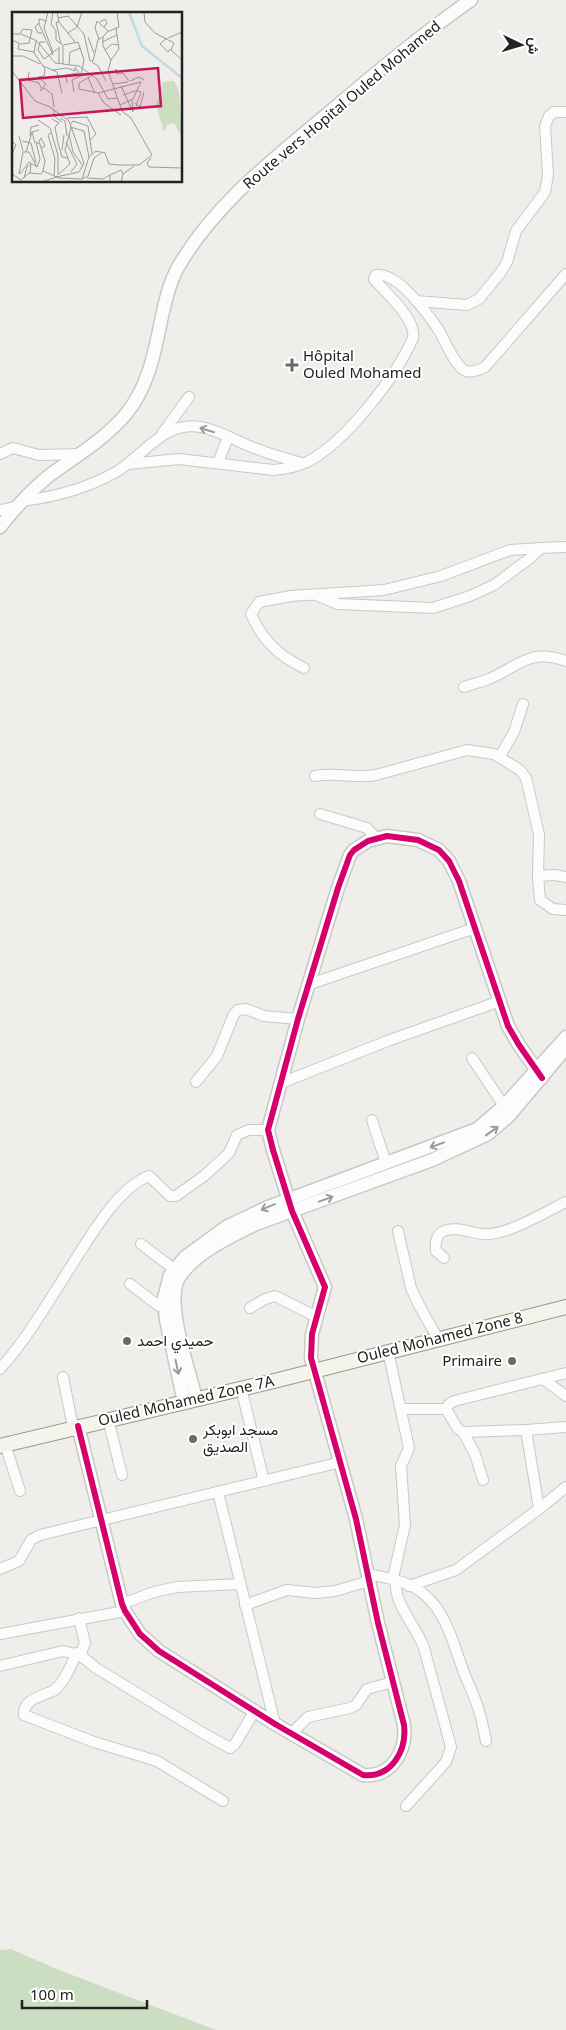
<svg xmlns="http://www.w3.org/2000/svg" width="566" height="2030" font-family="'Noto Sans',Vazirmatn,sans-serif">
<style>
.forest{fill:#cbdec1}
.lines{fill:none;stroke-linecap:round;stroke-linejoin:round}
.minor-casing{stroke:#c9c8c7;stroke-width:12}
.tertiary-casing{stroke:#c9c8c7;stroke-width:15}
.secondary-casing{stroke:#999a82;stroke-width:16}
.minor{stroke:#fdfcfc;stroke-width:10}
.tertiary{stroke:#fdfcfc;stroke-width:12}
.secondary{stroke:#f4f4ed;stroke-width:14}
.cycleway-casing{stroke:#fff;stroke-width:9}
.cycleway{stroke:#d6006c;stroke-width:6}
.oneway{stroke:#9a9a9a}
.poi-dot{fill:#6a6968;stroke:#fff;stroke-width:2}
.labels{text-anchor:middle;stroke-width:4;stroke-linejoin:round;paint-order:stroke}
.street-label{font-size:15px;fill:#222;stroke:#fff}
.poi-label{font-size:15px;fill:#222;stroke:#fff;text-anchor:start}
.inset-river{fill:none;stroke:#bfdbe3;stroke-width:2.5}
.inset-road{fill:none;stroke:#9e9c9b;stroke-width:1}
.view{fill:#c2185b;fill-opacity:0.15;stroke:#c2185b;stroke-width:2.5}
.inset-edge{fill:none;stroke:#222;stroke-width:2.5}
</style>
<rect width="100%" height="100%" fill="#f0eeeb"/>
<polygon class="forest" points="11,1949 59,1970 216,2030 0,2030 0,1950"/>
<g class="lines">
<g class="minor-casing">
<g id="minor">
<polyline points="416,301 467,305 479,299 501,272 507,262 516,231 545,192 548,175 545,126 549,116 554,112 566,112"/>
<polyline points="162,434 189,397"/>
<polyline points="0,454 13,448 39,455 80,454"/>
<polyline points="218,463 228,437"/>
<path d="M129 464 179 459 273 470C285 469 296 467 307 462 345 443 396 377 413 338 417 320 386 293 374 279L376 275C398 272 427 313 438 329 445 340 455 367 466 371 472 373 479 370 485 367L566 274"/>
<path d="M22 501C55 497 86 489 116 472 145 455 162 421 201 427 217 430 233 439 247 445 265 453 283 458 302 463"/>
<polyline points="0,510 16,507"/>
<polyline points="316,595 338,604 433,608 470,596 494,585 529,559 541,548 566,547"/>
<path d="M304 668C279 656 262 640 251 614L259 602 291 596 384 590 441 576 510 550 541 548"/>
<path d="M464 687C472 684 481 682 489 679 519 666 530 648 566 661"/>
<polyline points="500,756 514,732 523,704"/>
<path d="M315 776C336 772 356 779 376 775L467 750 494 754 520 770 526 778 539 834 538 876 540 900 553 909 566 910"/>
<polyline points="320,814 367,828 377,839"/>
<polyline points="538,876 555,875 566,877"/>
<polyline points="310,984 475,928"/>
<polyline points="472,1058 504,1106"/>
<polyline points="196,1082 217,1056 234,1014 238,1010 246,1009 264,1016 298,1019"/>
<polyline points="281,1083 390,1040 500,1001"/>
<polyline points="372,1120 386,1163"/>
<polyline points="398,1231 411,1288 419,1305 438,1339"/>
<polyline points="141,1244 174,1269"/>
<path d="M444 1258 436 1251C435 1244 436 1234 444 1231 458 1225 476 1236 490 1234 512 1232 546 1212 566 1202"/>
<polyline points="130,1284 159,1306 164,1306"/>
<polyline points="250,1308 265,1299 275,1296 317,1317"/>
<polyline points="388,1351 409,1448 401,1466 405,1525 393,1578"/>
<path d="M0 1369C27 1339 48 1302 70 1268 89 1239 116 1189 149 1176L170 1196H176L204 1176 229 1153 237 1135 249 1130H268"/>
<polyline points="63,1377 73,1427"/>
<polyline points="543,1379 566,1396"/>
<polyline points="241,1388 264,1481"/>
<polyline points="401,1409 446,1409 458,1429 463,1432 526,1430"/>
<polyline points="446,1409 449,1404 454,1401 566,1373"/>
<polyline points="108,1419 122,1475"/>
<polyline points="463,1432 475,1454 483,1480"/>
<polyline points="5,1444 20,1491"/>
<polyline points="218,1492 275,1724"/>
<polyline points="539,1509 566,1487"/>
<polyline points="0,1569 19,1561 31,1540 40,1535 341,1462"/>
<path d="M368 1574C388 1578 409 1581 425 1595 446 1613 453 1643 462 1667 467 1682 475 1696 479 1711 482 1720 484 1731 486 1741"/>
<path d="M396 1580C393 1604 416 1625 424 1648L451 1747 446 1762 406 1806"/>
<polyline points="409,1586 456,1570 539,1509 526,1430 566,1427"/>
<polyline points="122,1604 154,1592 177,1587 240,1584"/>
<polyline points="245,1605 287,1590 316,1593 335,1591 369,1581"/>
<polyline points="79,1618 85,1643 80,1655"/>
<polyline points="0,1634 125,1611"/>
<path d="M77 1653C71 1664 64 1685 53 1691 42 1696 23 1699 24 1715L94 1742 157 1761 223 1801"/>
<polyline points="0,1666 63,1651 80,1655 96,1668 201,1732 230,1748 235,1744 255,1710"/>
<polyline points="292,1733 308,1717 350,1708 356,1705 367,1689 393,1682"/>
</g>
</g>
<g class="tertiary-casing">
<g id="tertiary">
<path d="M0 527C15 508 31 490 50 475 76 456 105 439 126 414 149 386 155 350 162 316 166 299 169 284 177 269 213 205 276 157 332 110 377 72 422 34 471 0"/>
<path d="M196 1399C190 1371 163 1300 180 1276 198 1251 230 1237 256 1224L432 1160 488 1134 509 1116 566 1048"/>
<polyline points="184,1402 166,1320 164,1298 170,1275 185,1257 226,1227 268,1207 477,1129 504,1106 566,1037"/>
<path d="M78 1426 122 1604 125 1611 140 1634 159 1651 275 1724 363 1775C392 1778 407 1750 404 1725L378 1623 356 1519 311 1358 312 1334 325 1287 292 1211 273 1150 268 1130 298 1019 338 888 350 855 354 850 368 841 387 836 418 840 439 850 449 861 459 881 508 1026 519 1045 542 1078"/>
</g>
</g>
<g class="secondary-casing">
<polyline id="secondary" points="0,1446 278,1380 566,1307"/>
</g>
<use href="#minor" class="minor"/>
<use href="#tertiary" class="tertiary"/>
<use href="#secondary" class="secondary"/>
<g class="cycleway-casing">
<path id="cycleway" d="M78 1426 122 1604 125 1611 140 1634 159 1651 275 1724 363 1775C392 1778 407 1750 404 1725L378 1623 356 1519 311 1358 312 1334 325 1287 292 1211 273 1150 268 1130 298 1019 338 888 350 855 354 850 368 841 387 836 418 840 439 850 449 861 459 881 508 1026 519 1045 542 1078"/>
</g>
<use href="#cycleway" class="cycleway"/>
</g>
<defs><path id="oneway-shaft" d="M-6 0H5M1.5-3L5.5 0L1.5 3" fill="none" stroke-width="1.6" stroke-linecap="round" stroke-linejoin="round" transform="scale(1.25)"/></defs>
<g class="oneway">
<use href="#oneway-shaft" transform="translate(207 430) rotate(-163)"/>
<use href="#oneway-shaft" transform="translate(492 1131) rotate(-36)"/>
<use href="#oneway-shaft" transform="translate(437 1145) rotate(160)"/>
<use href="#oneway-shaft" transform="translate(326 1199) rotate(-20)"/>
<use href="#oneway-shaft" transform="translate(268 1207) rotate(157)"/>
<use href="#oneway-shaft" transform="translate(177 1367) rotate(78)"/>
</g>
<g class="poi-dot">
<path d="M289.5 357.5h5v5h5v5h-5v5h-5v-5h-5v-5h5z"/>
<circle cx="127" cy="1341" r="5"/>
<circle cx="512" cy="1361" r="5"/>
<circle cx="193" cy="1439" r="5"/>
</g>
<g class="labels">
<g class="street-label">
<text transform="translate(342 105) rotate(-40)" y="5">Route vers Hopital Ouled Mohamed</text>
<text transform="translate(440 1338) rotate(-14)" y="5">Ouled Mohamed Zone 8</text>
<text transform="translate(186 1401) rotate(-13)" y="5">Ouled Mohamed Zone 7A</text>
</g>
<g class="poi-label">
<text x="303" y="361">Hôpital<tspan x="303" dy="17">Ouled Mohamed</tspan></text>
<text x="137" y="1346">حميدي احمد</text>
<text x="502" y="1366" text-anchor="end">Primaire</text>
<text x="203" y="1435">مسجد ابوبكر<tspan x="203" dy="17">الصديق</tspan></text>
</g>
</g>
<g transform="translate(12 12)">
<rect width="170" height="170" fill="#f0eeeb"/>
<path d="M162 69 167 79 170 125 162 111 156 112 152 120 144 94 151 70Z" fill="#cbdec1"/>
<path class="inset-river" d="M117 0 130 34 170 66"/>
<path class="inset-road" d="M36 0 32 16 41 40M41 0 39 12 44 19V28L51 33V52M45 0 47 10 63 30M132 0 133 10 143 21 162 31 159 38 170 48M46 6 56 4 65 14M35 9 27 7V12L41 43M47 10H44L49 32M88 10 93 7 95 11 92 15M27 11 23 15 26 21H30M65 14 72 22 78 49M56 21 65 15 70 0M0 22H9L25 29 43 51 67 54 85 67 96 87 105 86M76 25 82 41M155 26 148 32 156 40 158 37M156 26 170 20M87 27 83 16 85 9 96 19M0 28 9 32 17 31 20 18 11 17 8 21M24 29 22 41 33 57 32 64 26 65 34 72 28 79 32 76 40 82 42 95M33 30H28L26 38 32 47 47 36M90 30 105 23M7 32 6 37 22 40M52 33 66 30 72 48 69 64 60 68 62 80M93 38 100 32 107 33M0 44H11L28 52M99 48 91 34V25L95 20 107 15 105 0M78 49H81L86 28 91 25M80 50 86 54 94 69M47 51V35M57 52 58 40 69 36M31 54 45 60 50 81M40 58 55 56 63 59V55L68 62M0 59 23 89 38 95 57 109 72 151 67 160 44 165M17 60 16 68 27 71 29 76M102 61 104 57 105 62 111 61 117 69M81 63 67 71V77L86 81 129 70 121 87 108 93M76 66 83 81M118 69 127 65 132 68M55 71 54 63 66 61M101 72 116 70M109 74 121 100 120 88M86 81 92 91 109 103M111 83 126 78M123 91 128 95 132 80M124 94 129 80 126 79M42 98V104L50 110M48 106 53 109 55 124M55 106 75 105 84 122 78 128M40 107 47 111 43 115 46 131 50 145 56 146M26 108 38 116 46 143V163M58 113 61 109 76 114 80 142M58 115 72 119 77 145M39 121 36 123 43 147 42 164M57 122 61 140 71 154M7 124 11 139M18 124 19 115 27 113M0 129 4 133 0 142M10 129 19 131 24 151M54 130 65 152 59 160M23 131 20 120 27 118M29 136 33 134 29 126 27 129 33 149 31 159M50 138 52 123M14 140 20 120M139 146 135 151 137 155 170 156M25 155 28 147 24 130 27 132M0 162 9 168 17 161 29 162 31 159 47 166 70 167 77 145 84 139 93 141 97 152 108 153H127L140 143 119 106 110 99 96 59 99 48 107 37 104 16M7 162 11 140H17L25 155 17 150 8 162M47 162 58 152 53 138 59 116M98 163 109 158 111 162M12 166 15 155 19 152 18 161M75 166 91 167 98 163V169M70 167 76 164 82 146 89 141M29 170 45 165M109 170 111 162 122 154"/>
<path class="view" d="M146 56 149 94 11 106 8 68Z"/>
<rect width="170" height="170" class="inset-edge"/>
</g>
<g transform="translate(521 45) rotate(95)" stroke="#ffffff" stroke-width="4" paint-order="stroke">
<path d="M0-4L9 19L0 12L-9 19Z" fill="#222222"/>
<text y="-8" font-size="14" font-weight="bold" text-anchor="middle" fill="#222222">ش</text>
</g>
<path d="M22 2000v8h125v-8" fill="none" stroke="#222222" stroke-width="2.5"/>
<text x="30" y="2000" font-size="15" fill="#222222" stroke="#ffffff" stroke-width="4" paint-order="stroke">100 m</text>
</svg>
